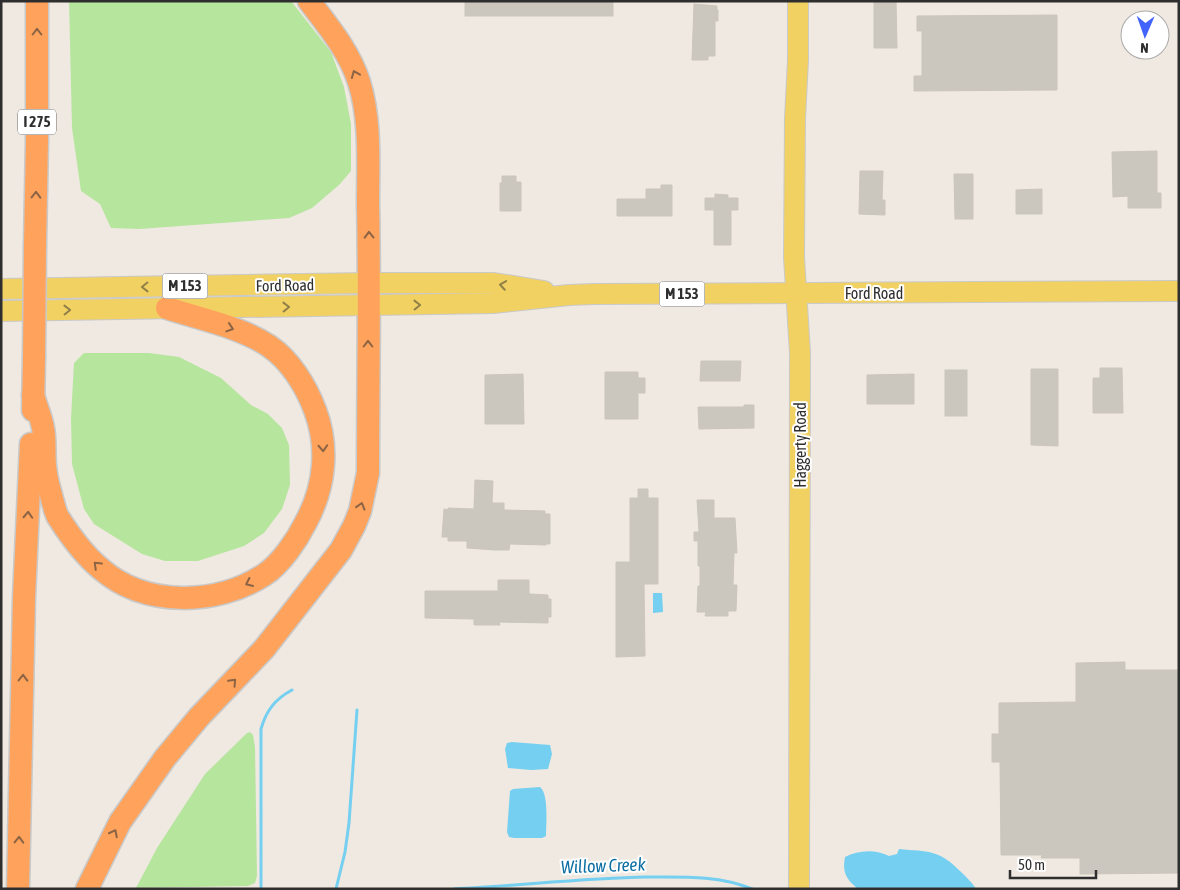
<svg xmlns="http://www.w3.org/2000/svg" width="1180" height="890" font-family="'Asap Condensed',sans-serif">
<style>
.green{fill:#b6e59e}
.water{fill:#75cff0}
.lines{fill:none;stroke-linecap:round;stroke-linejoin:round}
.stream{stroke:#75cff0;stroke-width:3}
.building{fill:#cbc7bf;stroke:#cbc5ba}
.major-casing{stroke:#c9c9c9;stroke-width:22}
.highway-casing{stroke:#c9c9c9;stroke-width:25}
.major{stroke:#f2d163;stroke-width:20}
.highway{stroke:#ffa35c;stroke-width:22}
.highway-bridge-casing{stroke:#c9c9c9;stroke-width:25;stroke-linecap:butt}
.highway-bridge{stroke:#ffa35c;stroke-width:22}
.oneway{stroke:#8c6343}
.oneway2{stroke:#908048}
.labels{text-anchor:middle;stroke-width:4;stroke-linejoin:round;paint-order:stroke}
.shield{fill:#fff;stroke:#6d6d6d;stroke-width:1}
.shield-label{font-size:15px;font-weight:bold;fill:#2e2e2e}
.street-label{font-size:16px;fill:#2e2e2e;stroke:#fff}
.water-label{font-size:18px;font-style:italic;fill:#0d6fa3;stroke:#fff}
</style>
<rect width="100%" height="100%" fill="#efe9e1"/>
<g class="green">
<polygon points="69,1 291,1 331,52 344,87 351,124 351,171 339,185 312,208 289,218 139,229 111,228 100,204 81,191 72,128"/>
<polygon points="84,353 149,353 179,357 221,378 251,405 268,414 282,428 289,445 290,485 282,509 264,533 244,546 198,561 165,561 142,554 94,524 84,509 72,464 71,418 74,363"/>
<polygon points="250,732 253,735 255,747 257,876 255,883 248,886 136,888 157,848 205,774 247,733"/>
</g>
<g class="water">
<polygon points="653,593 662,593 663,612 653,613"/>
<polygon points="512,742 550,745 552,754 548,769 531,770 508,768 505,749 507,743"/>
<path d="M540 787C549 794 546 824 546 836L542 838H514L509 837 507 832 510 791 513 789Z"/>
<path d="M899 849C929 852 938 849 960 871 966 877 972 882 976 889H858C846 879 842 872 845 857 858 850 876 849 889 856L897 854Z"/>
</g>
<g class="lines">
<g class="stream">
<path d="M261 889V729C266 711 275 699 292 690"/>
<polyline points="336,889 345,852 349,823 357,710"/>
<path d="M454 889C518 886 582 878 646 877 681 877 719 875 752 889"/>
</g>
</g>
<g class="building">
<rect x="465" y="1" width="148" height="15"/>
<polygon points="874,1 896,1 897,48 874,48"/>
<polygon points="694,4 717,6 717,10 718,10 718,21 715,21 715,56 708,56 708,60 692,60"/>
<polygon points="1057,15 1057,90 914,91 914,76 922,76 922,31 917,31 917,16"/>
<polygon points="1157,151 1157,193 1161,193 1161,208 1128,208 1128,196 1113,197 1112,152"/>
<polygon points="860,171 883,171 882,200 885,200 885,215 859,214"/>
<polygon points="954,174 973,174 973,219 955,219"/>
<polygon points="502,176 516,176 516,182 521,182 521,211 500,211 500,183 502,183"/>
<polygon points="661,185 672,185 672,216 617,216 617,199 646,199 646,189 661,189"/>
<polygon points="1042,189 1042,214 1016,214 1016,190"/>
<polygon points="715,194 728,195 728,198 738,198 738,210 731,210 731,245 714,245 714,210 705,210 705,198 715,198"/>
<polygon points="701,361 741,361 740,381 700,381"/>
<polygon points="1100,368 1122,368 1123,413 1093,413 1093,378 1100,378"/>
<polygon points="1031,369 1058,369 1058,446 1031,445"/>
<rect x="945" y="370" width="22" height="46"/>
<polygon points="605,372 638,372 638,378 645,378 645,393 638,393 638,419 605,419"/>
<polygon points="523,374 524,424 485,424 485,375"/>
<polygon points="914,374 914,404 867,404 867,375"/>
<polygon points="744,405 754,405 754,428 699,429 698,407 744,407"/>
<polygon points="475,480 493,481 492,503 504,503 504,510 545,511 545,514 550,514 550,544 546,544 546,545 510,544 509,550 495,550 467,548 467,541 448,541 448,537 442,537 444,509 448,510 448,508 474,509"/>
<polygon points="638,489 648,489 648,498 658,498 658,584 644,584 645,656 616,657 616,562 630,562 630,498 638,498"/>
<polygon points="697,500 714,500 714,518 735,518 737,553 734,553 733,585 737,585 736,611 728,611 728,616 705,616 706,612 697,612 698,586 700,586 700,566 698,566 698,541 694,541 694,532 699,532"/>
<polygon points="498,580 529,580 529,594 548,595 548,599 551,599 551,617 548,617 548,623 499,622 500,625 474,625 474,619 425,618 425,591 498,591"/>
<polygon points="1125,662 1125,670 1179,670 1179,873 1080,874 1080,858 1041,858 1042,855 1001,855 1000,762 992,762 992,734 999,734 999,703 1076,702 1076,663"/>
</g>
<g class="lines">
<g class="major-casing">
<g id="major">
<polyline points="798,1 798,60 795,118 794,257 800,353 799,889"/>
<polyline points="1,289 368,283 494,283 544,291"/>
<polyline points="1,311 493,303 569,295 594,294 1179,291"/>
</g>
</g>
<g class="highway-casing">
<g id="highway">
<polyline points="35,244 37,140 37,1"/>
<path d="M33 395C36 406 41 417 43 428 46 443 43 458 46 473 47 482 50 490 52 499 54 505 55 512 58 517 70 536 84 555 101 569 145 607 216 606 264 575 281 564 297 540 306 522 325 487 329 447 315 410 306 386 290 360 269 346 241 327 200 319 167 308"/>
<polyline points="33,410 34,358"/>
<polyline points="18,889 24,597 31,444"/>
<path d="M87 889 120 822 165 758 199 717 264 649 341 550 354 526 360 511 368 473C368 383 370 292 368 203 368 163 371 120 359 82 349 51 328 26 309 1"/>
</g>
</g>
<use href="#major" class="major"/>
<use href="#highway" class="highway"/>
<g class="highway-bridge-casing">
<polyline id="highway-bridge" points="34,358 35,244"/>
</g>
<use href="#highway-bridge" class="highway-bridge"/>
</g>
<defs><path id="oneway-chevron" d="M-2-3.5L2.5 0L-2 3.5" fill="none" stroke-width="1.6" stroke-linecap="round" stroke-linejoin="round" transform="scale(1.25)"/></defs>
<g class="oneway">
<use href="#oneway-chevron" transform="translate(37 32) rotate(-90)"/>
<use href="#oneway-chevron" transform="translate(355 74) rotate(-112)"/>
<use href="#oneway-chevron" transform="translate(36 195) rotate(-89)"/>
<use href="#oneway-chevron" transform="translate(369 235) rotate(-91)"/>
<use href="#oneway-chevron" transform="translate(230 328) rotate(18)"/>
<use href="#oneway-chevron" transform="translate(368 344) rotate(-90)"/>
<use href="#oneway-chevron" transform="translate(323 448) rotate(87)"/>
<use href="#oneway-chevron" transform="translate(361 506) rotate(-73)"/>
<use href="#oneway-chevron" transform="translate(28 515) rotate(-87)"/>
<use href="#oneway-chevron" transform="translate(97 565) rotate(-136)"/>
<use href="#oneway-chevron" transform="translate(249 583) rotate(155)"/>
<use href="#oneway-chevron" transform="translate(23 678) rotate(-89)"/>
<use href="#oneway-chevron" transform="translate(233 682) rotate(-47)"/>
<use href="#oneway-chevron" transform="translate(114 833) rotate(-63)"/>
<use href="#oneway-chevron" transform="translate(19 840) rotate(-89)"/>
</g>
<g class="oneway2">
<use href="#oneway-chevron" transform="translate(503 285) rotate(-171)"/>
<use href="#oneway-chevron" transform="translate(145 287) rotate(179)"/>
<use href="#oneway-chevron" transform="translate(417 305) rotate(-1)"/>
<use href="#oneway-chevron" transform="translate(286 307) rotate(-1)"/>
<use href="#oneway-chevron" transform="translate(67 310) rotate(-1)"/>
</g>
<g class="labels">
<g class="shield">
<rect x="18" y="109.5" width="38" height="25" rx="4"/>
<rect x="162.5" y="273.5" width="45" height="25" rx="4"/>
<rect x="659.5" y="281.5" width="45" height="25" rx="4"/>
</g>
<g class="shield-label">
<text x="37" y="127">I 275</text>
<text x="185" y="291">M 153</text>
<text x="682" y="299">M 153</text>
</g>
<g class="street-label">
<text transform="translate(285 285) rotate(-1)" y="6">Ford Road</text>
<text x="874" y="299">Ford Road</text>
<text transform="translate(800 445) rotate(-90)" y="6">Haggerty Road</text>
</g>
<g class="water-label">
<text transform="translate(603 866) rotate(-2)" y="6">Willow Creek</text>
</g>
</g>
<rect width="1180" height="890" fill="none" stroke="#2e2e2e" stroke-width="5"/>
<g transform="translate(1145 35) rotate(182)"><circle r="24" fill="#ffffff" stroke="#ababab"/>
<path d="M0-4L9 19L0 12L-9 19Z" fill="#4264fb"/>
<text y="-8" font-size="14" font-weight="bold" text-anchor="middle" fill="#2e2e2e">N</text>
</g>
<path d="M1010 870v8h86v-8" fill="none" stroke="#2e2e2e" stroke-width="2.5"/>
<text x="1018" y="870" font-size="15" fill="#2e2e2e" stroke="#ffffff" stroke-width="4" paint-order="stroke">50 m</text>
</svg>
